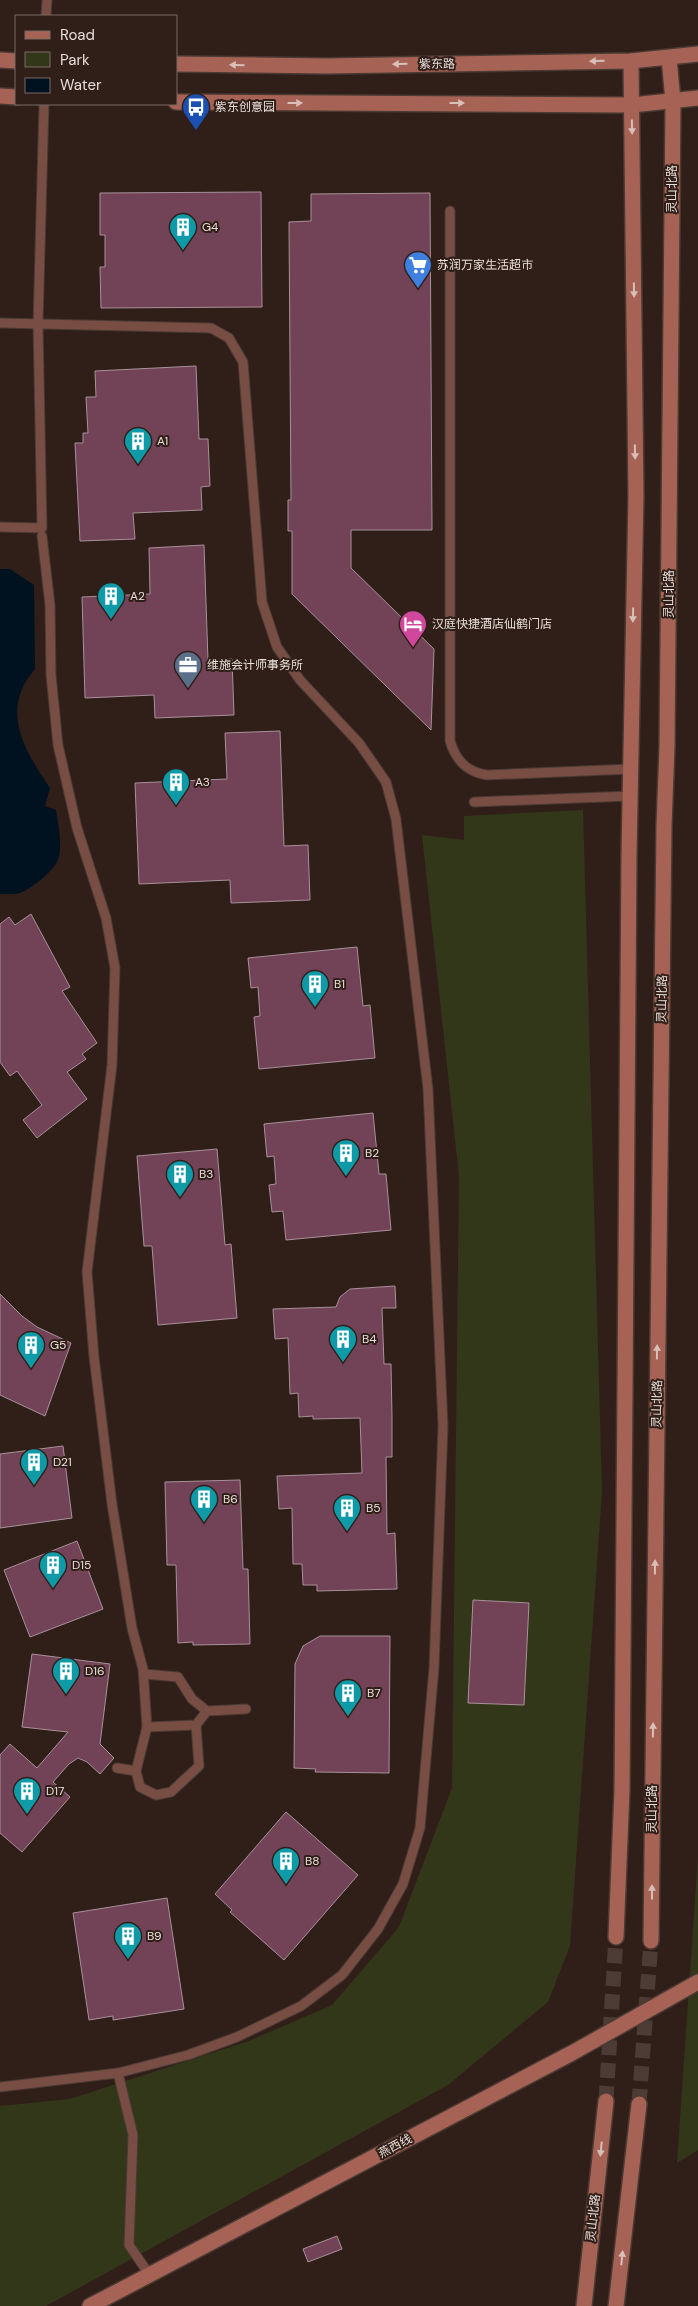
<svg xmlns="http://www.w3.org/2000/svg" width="698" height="2306" font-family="'DM Sans','Noto Sans SC',sans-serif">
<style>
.green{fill:#33371a}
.water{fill:#00111f}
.building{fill:#724256;stroke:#a8919a}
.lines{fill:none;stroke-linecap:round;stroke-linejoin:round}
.secondary-tunnel{stroke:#4c3c35;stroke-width:15;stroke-dasharray:15 8;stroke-linecap:butt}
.lane-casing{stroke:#4a3a33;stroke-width:11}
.secondary-casing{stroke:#4a3a33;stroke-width:18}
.lane{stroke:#774d44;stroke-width:9}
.secondary{stroke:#a66355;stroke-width:15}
.oneway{fill:#d8bfb8}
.labels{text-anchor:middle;stroke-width:4;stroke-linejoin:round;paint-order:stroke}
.street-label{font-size:12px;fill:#e9ded9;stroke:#301f18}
.poi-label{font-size:12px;fill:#e9ded9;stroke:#301f18;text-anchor:start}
</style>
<rect width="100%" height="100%" fill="#301f18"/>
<g class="green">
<polygon points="583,810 602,1492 570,1946 548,2002 448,2085 46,2306 0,2306 0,2106 70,2099 249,2041 332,2005 399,1927 452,1788 459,1176 422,835 464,840 464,816"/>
<polygon points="698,1856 698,2150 677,2163"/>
</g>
<path class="water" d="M0 569H10L34 585 35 669C0 709 23 749 50 788L45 806 56 810C58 823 63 848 58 860 53 872 28 892 16 894 11 894 5 894 0 894Z"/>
<g class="building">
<polygon points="261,192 262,307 101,308 100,267 105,267 105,235 100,235 100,193"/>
<polygon points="430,193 432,530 351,530 351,568 434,649 431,730 292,594 292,531 288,531 288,500 291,500 289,222 311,221 311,194"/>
<polygon points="196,366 199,439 208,439 210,486 201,487 202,510 133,513 135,539 80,541 75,443 83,443 83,433 88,433 86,397 96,397 95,371"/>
<polygon points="204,545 208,660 232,659 234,715 155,718 154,695 85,698 82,597 150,594 149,548"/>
<polygon points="280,731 284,846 308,845 310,900 231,903 230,880 139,884 135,783 227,779 225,733"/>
<polygon points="31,914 70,987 62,991 97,1043 82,1054 86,1059 67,1072 87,1099 37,1138 23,1120 42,1105 17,1071 10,1076 0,1062 0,924 9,917 15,925"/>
<polygon points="357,947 363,1006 370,1005 375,1058 259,1069 254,1017 260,1016 258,987 251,988 248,958"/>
<polygon points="373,1113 379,1174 386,1174 391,1230 286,1240 283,1211 272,1212 269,1185 276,1184 274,1156 267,1157 264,1124"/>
<polygon points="217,1149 225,1245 231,1244 237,1318 158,1325 152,1246 144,1246 137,1156"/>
<polygon points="395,1286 396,1308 382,1308 384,1364 391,1364 392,1417 392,1457 386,1457 387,1534 395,1533 397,1589 317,1591 317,1585 303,1585 302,1564 293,1564 292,1508 279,1509 277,1476 362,1473 360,1418 313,1419 313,1416 299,1417 298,1393 290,1394 288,1338 275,1339 273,1309 336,1307 340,1297 350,1289"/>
<polygon points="0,1294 22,1316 37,1327 71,1343 45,1416 0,1395"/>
<polygon points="63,1446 72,1518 0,1528 0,1454"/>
<polygon points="240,1480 243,1569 248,1569 250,1644 193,1645 193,1642 178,1643 176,1565 167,1565 165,1482"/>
<polygon points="77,1541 103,1609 30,1637 4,1570"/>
<polygon points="473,1600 529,1603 524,1705 468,1703"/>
<polygon points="320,1636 390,1636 389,1773 315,1772 316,1769 294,1768 295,1664 303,1646"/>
<polygon points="32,1654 110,1664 100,1744 114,1758 100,1774 87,1762 78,1758 69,1764 53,1782 70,1797 22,1852 0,1833 0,1755 10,1744 37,1768 68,1732 22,1727"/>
<polygon points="286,1812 358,1875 284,1960 230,1912 232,1910 215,1894"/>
<polygon points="167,1898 184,2009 113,2020 113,2016 89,2020 73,1913"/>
<polygon points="337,2236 342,2249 308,2262 303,2249"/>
</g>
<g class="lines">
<g class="secondary-tunnel">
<polyline points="606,2101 616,1937"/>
<polyline points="639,2104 651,1941"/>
</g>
<g class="lane-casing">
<g id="lane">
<polyline points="46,16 47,0"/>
<path d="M450 211V741C456 761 467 772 487 775L631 769"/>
<polyline points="0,323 211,328 229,338 243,362 262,602 277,647 300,680 359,743 386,782 396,819 428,1089 443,1426 434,1668 420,1828 403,1884 378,1929 342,1975 301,2006 237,2037 188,2055 118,2073 0,2087"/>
<polyline points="0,527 42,528 38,324 44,104"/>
<polyline points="42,536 50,605 51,675 58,745 77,828 106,918 115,968 112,1065 87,1272 94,1357 112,1504 132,1628 143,1669 147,1727 136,1771 117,1768"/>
<polyline points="474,802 630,796"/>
<polyline points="144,1674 178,1677 192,1699 207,1711"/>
<polyline points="147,1727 196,1725 207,1711 246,1709"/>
<polyline points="136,1771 140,1787 156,1795 171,1792 199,1766 196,1725"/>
<polyline points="118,2073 133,2135 129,2245 149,2274"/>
</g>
</g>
<g class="secondary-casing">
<g id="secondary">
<polyline points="0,60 16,61"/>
<polyline points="176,64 326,66 631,61 698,54"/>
<polyline points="0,96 16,97"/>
<polyline points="176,102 632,105 698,98"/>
<polyline points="616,1937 622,1790 629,855 636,495 631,61"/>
<polyline points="651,1941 664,826 667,747 673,101 669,58"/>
<polyline points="90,2306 572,2053 698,1982"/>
<polyline points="584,2306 606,2101"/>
<polyline points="616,2306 639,2104"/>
</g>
</g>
<use href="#lane" class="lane"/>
<use href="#secondary" class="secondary"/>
</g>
<defs><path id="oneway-solid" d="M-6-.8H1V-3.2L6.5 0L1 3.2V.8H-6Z" transform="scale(1.25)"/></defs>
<g class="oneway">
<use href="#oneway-solid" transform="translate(597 61) rotate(179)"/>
<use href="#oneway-solid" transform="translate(400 64) rotate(179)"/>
<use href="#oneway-solid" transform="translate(237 65) rotate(-179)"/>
<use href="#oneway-solid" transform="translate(295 103)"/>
<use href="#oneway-solid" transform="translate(457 103)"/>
<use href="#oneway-solid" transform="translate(632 127) rotate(89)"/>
<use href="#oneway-solid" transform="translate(634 290) rotate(89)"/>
<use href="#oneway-solid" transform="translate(635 452) rotate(89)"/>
<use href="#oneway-solid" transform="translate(633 615) rotate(91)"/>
<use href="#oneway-solid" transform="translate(657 1352) rotate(-89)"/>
<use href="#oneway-solid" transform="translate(655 1567) rotate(-89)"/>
<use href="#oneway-solid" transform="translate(653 1730) rotate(-89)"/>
<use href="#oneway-solid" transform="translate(652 1892) rotate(-90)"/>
<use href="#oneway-solid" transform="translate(601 2149) rotate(96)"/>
<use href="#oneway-solid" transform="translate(622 2258) rotate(-84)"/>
</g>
<defs>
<g id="bus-pin" transform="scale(1.4375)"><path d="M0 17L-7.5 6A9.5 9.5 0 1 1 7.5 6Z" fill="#1a4fb4" stroke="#301f18"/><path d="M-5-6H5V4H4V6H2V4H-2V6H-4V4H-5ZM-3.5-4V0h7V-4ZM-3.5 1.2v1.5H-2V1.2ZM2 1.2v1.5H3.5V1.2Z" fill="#fff"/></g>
<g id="building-pin" transform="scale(1.4375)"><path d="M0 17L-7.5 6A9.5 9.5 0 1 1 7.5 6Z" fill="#0f9aa8" stroke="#301f18"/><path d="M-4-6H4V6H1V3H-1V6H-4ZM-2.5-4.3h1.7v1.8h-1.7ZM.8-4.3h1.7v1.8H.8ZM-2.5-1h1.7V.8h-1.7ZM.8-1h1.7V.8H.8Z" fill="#fff"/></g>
<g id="supermarket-pin" transform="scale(1.4375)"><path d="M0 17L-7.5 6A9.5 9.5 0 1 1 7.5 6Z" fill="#3f7fe0" stroke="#301f18"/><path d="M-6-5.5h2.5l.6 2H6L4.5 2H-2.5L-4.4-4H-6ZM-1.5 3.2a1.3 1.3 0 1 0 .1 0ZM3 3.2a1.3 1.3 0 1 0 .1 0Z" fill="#fff"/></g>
<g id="hotel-pin" transform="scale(1.4375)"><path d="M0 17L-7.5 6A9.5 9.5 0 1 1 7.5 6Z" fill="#d1479c" stroke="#301f18"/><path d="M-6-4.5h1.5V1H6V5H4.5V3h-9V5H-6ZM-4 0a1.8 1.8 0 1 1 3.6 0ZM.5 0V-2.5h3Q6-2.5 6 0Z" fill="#fff"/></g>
<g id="office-pin" transform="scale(1.4375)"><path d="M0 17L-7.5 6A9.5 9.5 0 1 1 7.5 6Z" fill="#5c6f8a" stroke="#301f18"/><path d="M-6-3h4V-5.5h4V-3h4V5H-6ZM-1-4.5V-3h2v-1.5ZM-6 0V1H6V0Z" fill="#fff"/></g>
</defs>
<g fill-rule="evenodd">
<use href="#bus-pin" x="196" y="107"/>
<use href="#building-pin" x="183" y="227"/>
<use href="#supermarket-pin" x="418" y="265"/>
<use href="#building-pin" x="138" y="441"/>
<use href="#building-pin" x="111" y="596"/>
<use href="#hotel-pin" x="413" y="624"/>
<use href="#office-pin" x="188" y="665"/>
<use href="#building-pin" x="176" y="782"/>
<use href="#building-pin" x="315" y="984"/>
<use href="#building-pin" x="346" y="1153"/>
<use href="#building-pin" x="180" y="1174"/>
<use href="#building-pin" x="343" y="1339"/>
<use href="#building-pin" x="31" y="1345"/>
<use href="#building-pin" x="34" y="1462"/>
<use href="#building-pin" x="204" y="1499"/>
<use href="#building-pin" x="347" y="1508"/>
<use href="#building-pin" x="53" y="1565"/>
<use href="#building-pin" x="66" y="1671"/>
<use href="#building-pin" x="348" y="1693"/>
<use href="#building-pin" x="27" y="1791"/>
<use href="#building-pin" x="286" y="1861"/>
<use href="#building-pin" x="128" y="1936"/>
</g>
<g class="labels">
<g class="street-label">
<text transform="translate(437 64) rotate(-1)" y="4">紫东路</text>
<text transform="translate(672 189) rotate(-90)" y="4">灵山北路</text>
<text transform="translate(669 594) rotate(-90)" y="4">灵山北路</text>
<text transform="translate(662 999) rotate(-89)" y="4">灵山北路</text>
<text transform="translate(657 1404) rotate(-89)" y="4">灵山北路</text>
<text transform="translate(652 1809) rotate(-90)" y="4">灵山北路</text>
<text transform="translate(395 2146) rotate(-28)" y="4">燕西线</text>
<text transform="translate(593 2218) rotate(-84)" y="4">灵山北路</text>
</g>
<g class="poi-label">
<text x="215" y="111">紫东创意园</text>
<text x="202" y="231">G4</text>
<text x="437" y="269">苏润万家生活超市</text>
<text x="157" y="445">A1</text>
<text x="130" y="600">A2</text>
<text x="432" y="628">汉庭快捷酒店仙鹤门店</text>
<text x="207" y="669">维施会计师事务所</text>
<text x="195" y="786">A3</text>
<text x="334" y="988">B1</text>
<text x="365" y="1157">B2</text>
<text x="199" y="1178">B3</text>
<text x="362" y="1343">B4</text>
<text x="50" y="1349">G5</text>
<text x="53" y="1466">D21</text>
<text x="223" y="1503">B6</text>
<text x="366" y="1512">B5</text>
<text x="72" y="1569">D15</text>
<text x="85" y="1675">D16</text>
<text x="367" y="1697">B7</text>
<text x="46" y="1795">D17</text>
<text x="305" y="1865">B8</text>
<text x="147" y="1940">B9</text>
</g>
</g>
<rect x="15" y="15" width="162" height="90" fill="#301f18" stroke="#7a6b65"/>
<rect x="25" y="31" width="25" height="8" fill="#a66355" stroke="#7a6b65"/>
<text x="60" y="40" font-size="15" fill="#e9ded9">Road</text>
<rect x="25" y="52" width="25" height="15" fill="#33371a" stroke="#7a6b65"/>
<text x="60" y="65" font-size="15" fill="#e9ded9">Park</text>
<rect x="25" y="78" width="25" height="15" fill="#00111f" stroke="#7a6b65"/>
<text x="60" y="90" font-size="15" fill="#e9ded9">Water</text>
</svg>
